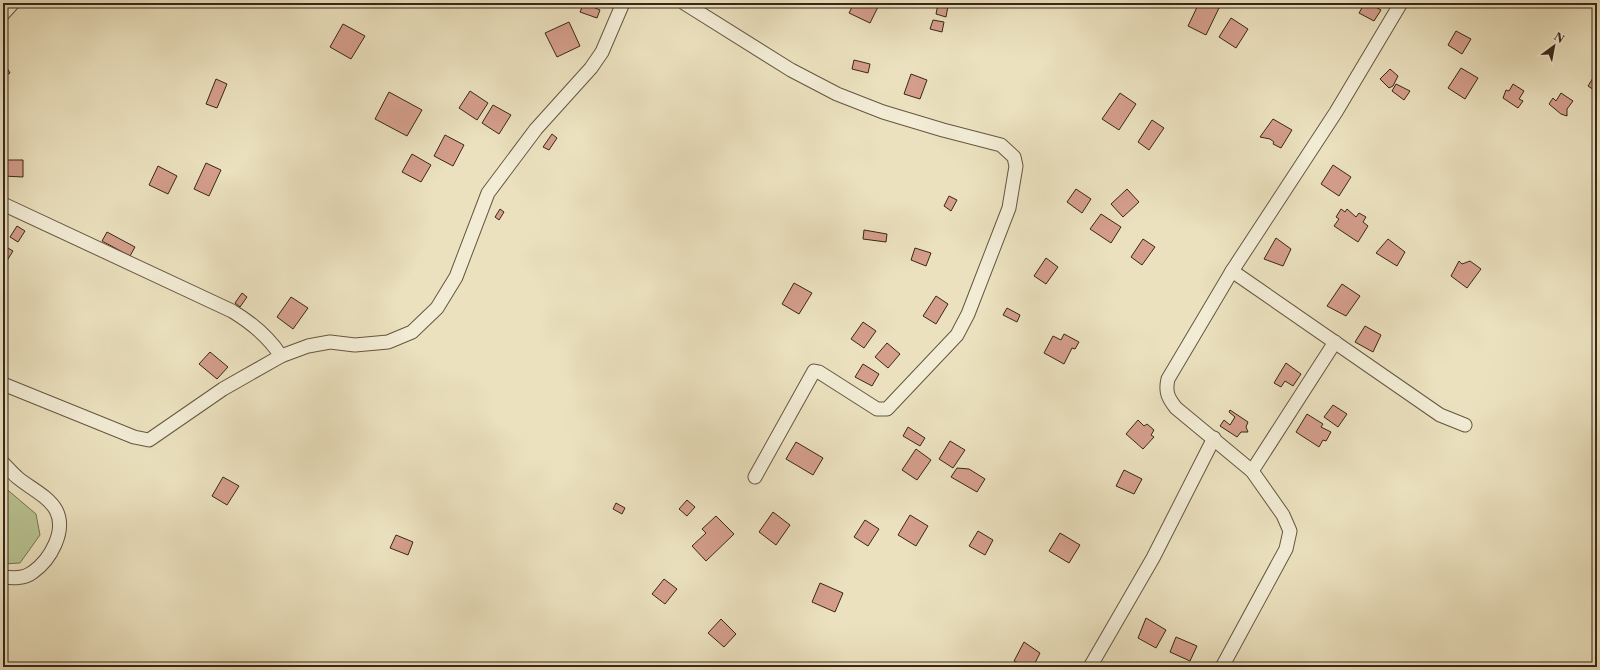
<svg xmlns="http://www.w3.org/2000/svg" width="1600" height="670" font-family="'Libre Caslon Text',serif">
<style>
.green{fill:#b8c291;stroke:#787455}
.building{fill:#d49e8b;stroke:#382719}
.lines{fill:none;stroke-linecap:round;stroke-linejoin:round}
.street-casing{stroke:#655642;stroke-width:15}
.street{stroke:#f2ecd5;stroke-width:13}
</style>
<rect width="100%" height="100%" fill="#ebe1be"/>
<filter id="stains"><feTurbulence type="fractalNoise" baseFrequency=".005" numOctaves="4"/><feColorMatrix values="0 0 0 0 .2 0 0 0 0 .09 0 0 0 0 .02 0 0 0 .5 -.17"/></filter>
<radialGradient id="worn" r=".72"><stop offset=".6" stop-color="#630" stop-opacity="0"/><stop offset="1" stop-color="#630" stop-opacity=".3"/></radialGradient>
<polygon class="green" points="3,486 36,514 40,535 20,563 3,564"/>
<g class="building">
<polygon points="584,3 600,10 597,18 580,12"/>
<polygon points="854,3 880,3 870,23 849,13"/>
<polygon points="1199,3 1209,3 1219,8 1206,35 1188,26"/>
<polygon points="1359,3 1368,3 1381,10 1374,21 1359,13 1363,6"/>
<polygon points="938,4 948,6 946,17 936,14"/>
<polygon points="1231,18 1248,29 1236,48 1219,37"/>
<polygon points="933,20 944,22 942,32 930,29"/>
<polygon points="569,22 580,46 557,57 545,33"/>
<polygon points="343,24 365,36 351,59 330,47"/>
<polygon points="1456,31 1471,39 1462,54 1448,45"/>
<polygon points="854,60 870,64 868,73 852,69"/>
<polygon points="3,61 10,73 3,77"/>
<polygon points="1461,68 1478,78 1465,99 1448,88"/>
<polygon points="1390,69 1398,76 1393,86 1389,88 1380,79"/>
<polygon points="911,74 927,80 920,99 904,94"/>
<polygon points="1597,77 1597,92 1588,86 1593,78 1595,79"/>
<polygon points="216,79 227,84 217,108 206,104"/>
<polygon points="1396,84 1410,91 1404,100 1392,91"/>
<polygon points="1513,84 1524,91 1519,99 1523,101 1518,108 1503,98 1506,90 1509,91"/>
<polygon points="470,91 488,103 477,120 459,108"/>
<polygon points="389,92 422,110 407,136 375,119"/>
<polygon points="1120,93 1136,104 1119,130 1102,119"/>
<polygon points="1561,93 1573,101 1567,109 1567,116 1561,114 1549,104 1553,98 1556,101"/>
<polygon points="493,105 511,115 499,134 482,123"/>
<polygon points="1273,119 1292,130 1281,148 1273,144 1274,142 1270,139 1260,137"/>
<polygon points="1152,120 1164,128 1149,150 1138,142"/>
<polygon points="552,134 557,138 549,150 543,147"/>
<polygon points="445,135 464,145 453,166 434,156"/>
<polygon points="412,154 431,165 421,182 402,172"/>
<polygon points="3,160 23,160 23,177 3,176"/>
<polygon points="206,163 221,170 209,196 194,189"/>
<polygon points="1333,165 1351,177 1339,196 1321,184"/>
<polygon points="158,166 177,176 168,194 149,185"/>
<polygon points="1076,189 1091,199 1082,213 1067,202"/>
<polygon points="1127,189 1139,202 1123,217 1111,204"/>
<polygon points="949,196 957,200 951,211 944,206"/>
<polygon points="500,209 504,212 499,220 495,217"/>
<polygon points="1341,209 1345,212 1347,209 1356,217 1359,213 1366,217 1363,222 1368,226 1358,242 1334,226 1339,219 1336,217"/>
<polygon points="1101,214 1121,227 1111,243 1090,229"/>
<polygon points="17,226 25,231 18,242 10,237"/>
<polygon points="864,230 887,234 886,242 863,239"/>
<polygon points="107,232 135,247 130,256 102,241"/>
<polygon points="1276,238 1291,249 1283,266 1264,259"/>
<polygon points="1143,239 1155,247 1142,265 1131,257"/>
<polygon points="1388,239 1405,252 1397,266 1376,253"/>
<polygon points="3,245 13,251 3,267"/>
<polygon points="915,248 931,253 926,266 911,260"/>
<polygon points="1046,258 1058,267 1046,284 1034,276"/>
<polygon points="1459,261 1462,264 1470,261 1481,269 1467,288 1451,276"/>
<polygon points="794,283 812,293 799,314 782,304"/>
<polygon points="1342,284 1360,296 1346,316 1327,306"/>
<polygon points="242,293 247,297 240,307 235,303"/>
<polygon points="936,296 948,304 936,324 923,316"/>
<polygon points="291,297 308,308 293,329 277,317"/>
<polygon points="1007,308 1020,315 1017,322 1003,315"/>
<polygon points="863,322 876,331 864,348 851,339"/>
<polygon points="1365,326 1381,335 1373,352 1355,342"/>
<polygon points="1064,334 1079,342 1075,349 1072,348 1064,364 1044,353 1053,336 1061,340"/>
<polygon points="887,343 900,354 888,368 875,357"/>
<polygon points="210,352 228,367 217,379 199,364"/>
<polygon points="1286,363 1301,374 1293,386 1285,381 1281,387 1274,383"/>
<polygon points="863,364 879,374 872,386 855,377"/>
<polygon points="1333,405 1347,414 1338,427 1324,417"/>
<polygon points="1230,410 1248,422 1246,427 1248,432 1241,432 1237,437 1220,426 1224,420 1230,425 1235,417 1229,412"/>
<polygon points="1307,414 1323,424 1321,427 1331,432 1326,441 1323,440 1319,447 1296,432"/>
<polygon points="1138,420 1144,426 1147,424 1154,430 1151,435 1154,437 1143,449 1126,434"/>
<polygon points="908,427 925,438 920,446 903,436"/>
<polygon points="950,441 965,450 953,468 939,459"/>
<polygon points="796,442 823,458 813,475 786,459"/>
<polygon points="916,449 931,460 917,480 902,470"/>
<polygon points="957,468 969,469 985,479 977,492 951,477"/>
<polygon points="1124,470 1142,479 1134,494 1116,486"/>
<polygon points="223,477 239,486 227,505 212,496"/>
<polygon points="687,500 695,507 687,516 679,509"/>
<polygon points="616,503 625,508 622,514 613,509"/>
<polygon points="773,512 790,525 776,545 759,532"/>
<polygon points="910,515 928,526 916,546 898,535"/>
<polygon points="716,516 734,534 706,561 692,546 706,533 702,529"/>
<polygon points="865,520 879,529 868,546 854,537"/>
<polygon points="978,531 993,540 985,555 969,546"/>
<polygon points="1060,533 1080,545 1069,563 1049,551"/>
<polygon points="396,535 413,542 408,555 390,548"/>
<polygon points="664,579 677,589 665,604 652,594"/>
<polygon points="820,583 843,593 835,612 812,602"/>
<polygon points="1146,618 1166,630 1156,648 1138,638"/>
<polygon points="721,619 736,634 724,647 708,633"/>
<polygon points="1176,637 1197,646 1190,661 1170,652"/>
<polygon points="1024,642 1040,653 1033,667 1027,667 1014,661"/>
</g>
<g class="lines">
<g class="street-casing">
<g id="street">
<polyline points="684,3 791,70 837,94 883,112 943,130 1001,145 1014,157 1016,166 1009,208 968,314 957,335 887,409 877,409 819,372 814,371 755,477"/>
<polyline points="3,14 13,3"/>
<path d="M3 204 232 311C252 323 268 336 281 356"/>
<polyline points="1232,271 1440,415 1465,425"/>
<polyline points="3,384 134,437 149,440 223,389 281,356 308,346 330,342 355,345 388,342 412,332 437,308 456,277 488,193 536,129 591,68 602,52 623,3"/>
<path d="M3 463C8 468 13 474 18 478 30 488 48 496 56 510 67 531 50 560 33 572 24 579 13 578 3 577"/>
<polyline points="1252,471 1335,342"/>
<polyline points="1090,667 1153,558 1214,438"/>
<path d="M1222 667 1286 549 1290 531 1283 515 1252 471 1176 408C1168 398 1165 392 1168 379L1232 271 1336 112 1401 3"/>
</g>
</g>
<use href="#street" class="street"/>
</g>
<rect width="1600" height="670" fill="none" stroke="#ebe1be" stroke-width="16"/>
<rect x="4" y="4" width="1592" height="662" fill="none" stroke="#382719" stroke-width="2"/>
<rect x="8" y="8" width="1584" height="654" fill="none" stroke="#382719"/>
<g transform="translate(1554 46) rotate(32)" stroke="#f2ecd5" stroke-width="3" paint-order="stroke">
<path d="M0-3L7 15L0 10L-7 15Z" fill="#382719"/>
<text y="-6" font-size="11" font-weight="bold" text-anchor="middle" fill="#382719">N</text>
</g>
<rect width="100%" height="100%" filter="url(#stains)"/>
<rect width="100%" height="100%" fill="url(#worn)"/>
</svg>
